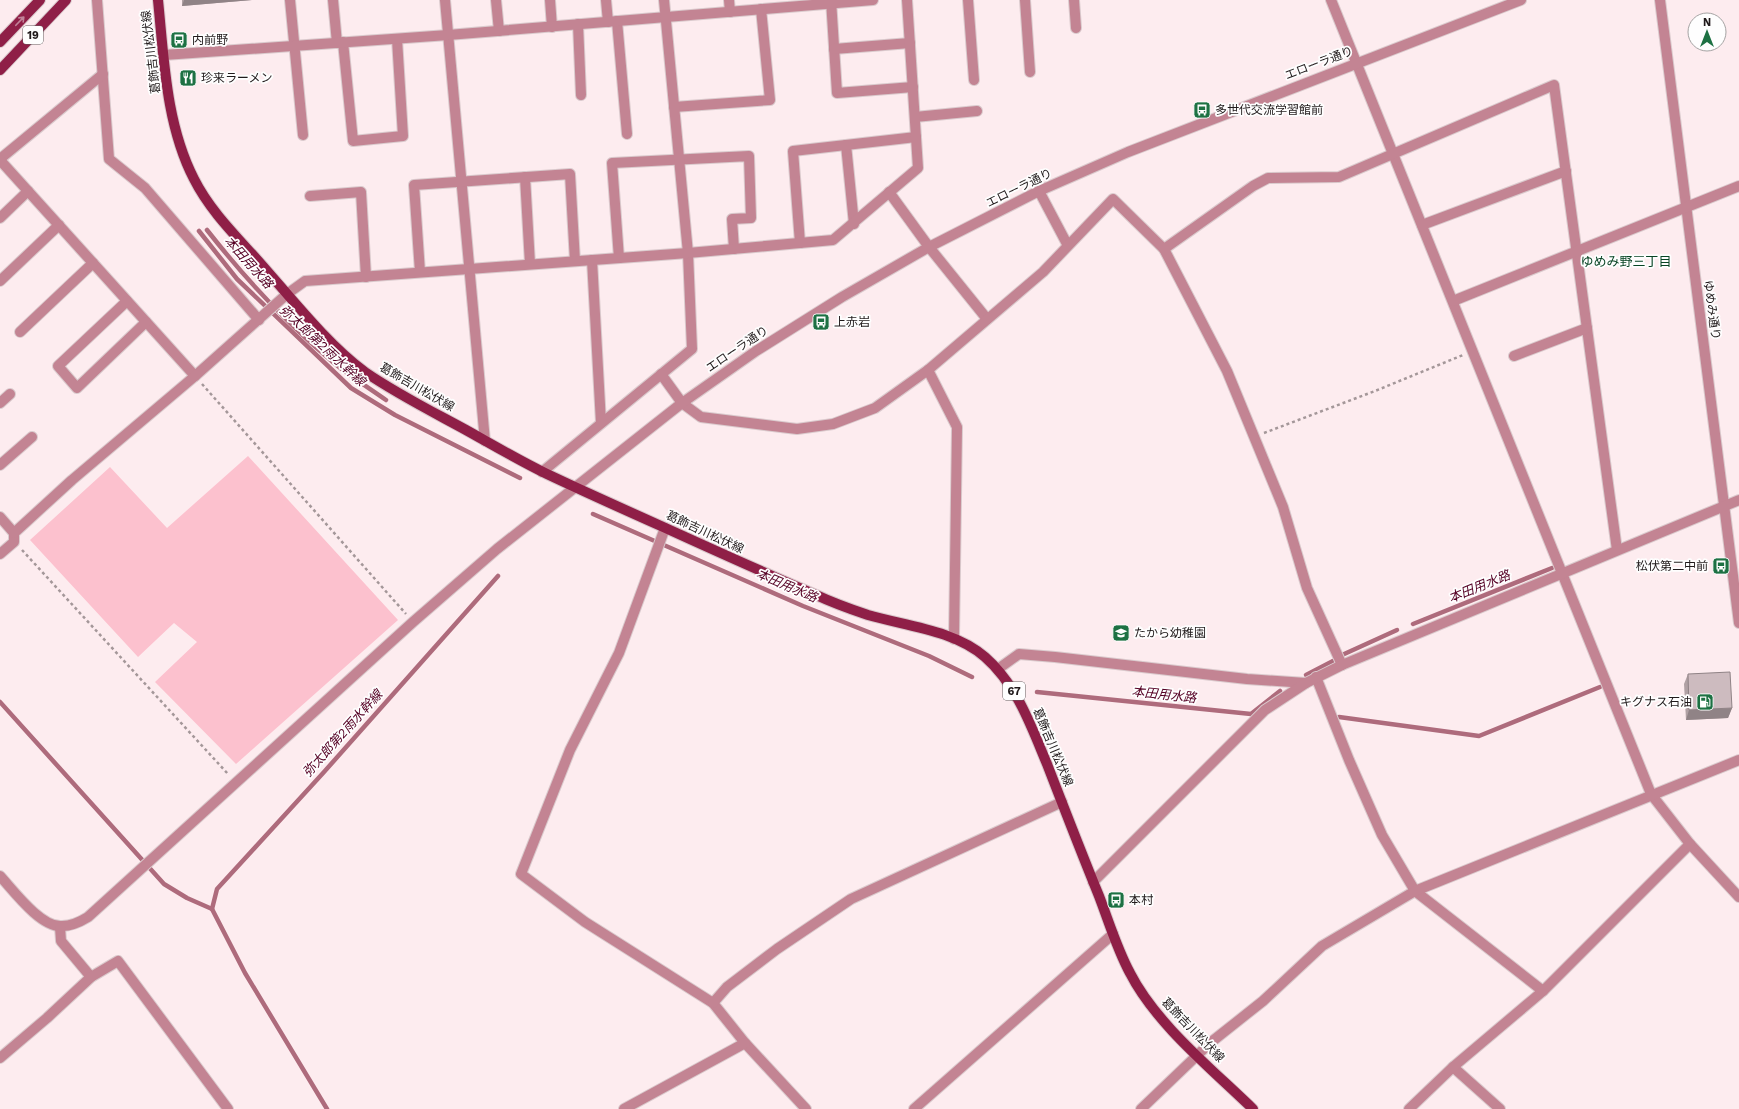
<svg xmlns="http://www.w3.org/2000/svg" width="1739" height="1109" font-family="'Work Sans','Noto Sans JP',sans-serif">
<style>
.green{fill:#fcc1ce}
.lines{fill:none;stroke-linecap:round;stroke-linejoin:round}
.stream{stroke:#ae6b7c;stroke-width:4.5}
.minor-casing{stroke:#dacacd;stroke-width:12}
.major-casing{stroke:#dacacd;stroke-width:12}
.path{stroke:#a49799;stroke-width:2.5;stroke-dasharray:3 3;stroke-linecap:butt}
.minor{stroke:#c38493;stroke-width:10}
.major{stroke:#8f1f47;stroke-width:10}
.wall{fill:#b0a1a4}
.shaded-wall{fill:#908386}
.building{fill:#cdbbbf;stroke:#908386}
.oneway{stroke:#c18399}
.labels{text-anchor:middle;stroke-width:3.5;stroke-linejoin:round;paint-order:stroke}
.shield{fill:#fefefe;stroke:#635e5f;stroke-width:1}
.shield-label{font-size:11px;font-weight:bold;fill:#201a1b}
.poi-label{font-size:12px;fill:#201a1b;stroke:#fefefe;text-anchor:start}
.street-label{font-size:12px;fill:#201a1b;stroke:#fefefe}
.neighbourhood-label{font-size:13px;fill:#084424;stroke:#fefefe}
.water-label{font-size:13px;font-style:italic;fill:#550024;stroke:#fefefe}
</style>
<rect width="100%" height="100%" fill="#fdecef"/>
<polygon class="green" points="248,456 398,620 236,764 155,682 197,642 174,623 138,657 30,540 110,467 167,528"/>
<g class="lines">
<g class="stream">
<path d="M207 230C244 277 287 324 334 363 350 376 369 388 386 400"/>
<polyline points="199,231 237,279 351,388 395,415 520,478"/>
<polyline points="593,514 803,606 929,656 972,677"/>
<polyline points="1413,624 1552,568"/>
<polyline points="1342,655 1397,630"/>
<polyline points="1306,675 1333,661"/>
<polyline points="1037,692 1251,714 1280,691"/>
<polyline points="0,702 164,884 187,898 212,909 245,973 327,1109"/>
<polyline points="1339,717 1479,736 1600,687"/>
<polyline points="212,909 217,889 324,772 498,576"/>
</g>
<g class="minor-casing">
<g id="minor">
<polyline points="97,0 109,159 145,188 259,320"/>
<polyline points="290,0 303,135"/>
<polyline points="333,0 337,43"/>
<polyline points="445,0 485,441"/>
<polyline points="496,0 499,31"/>
<polyline points="550,0 552,27"/>
<polyline points="606,0 608,22"/>
<polyline points="729,0 730,12"/>
<polyline points="831,0 837,93 913,87"/>
<polyline points="968,0 974,80"/>
<polyline points="1025,0 1030,72"/>
<polyline points="1074,0 1076,28"/>
<polyline points="1331,0 1651,794 1690,844 1739,897"/>
<polyline points="1660,0 1739,623"/>
<polyline points="617,21 627,134"/>
<polyline points="578,24 581,95"/>
<polyline points="343,42 353,141 403,136 397,39"/>
<polyline points="834,49 910,43"/>
<polyline points="164,55 448,35 873,0"/>
<polyline points="674,107 770,100 761,9"/>
<polyline points="915,117 977,111"/>
<polyline points="846,145 854,224"/>
<polyline points="0,159 103,74"/>
<polyline points="0,160 195,376"/>
<polyline points="525,177 530,264"/>
<polyline points="1039,191 1067,244"/>
<polyline points="889,192 929,247 987,319"/>
<polyline points="310,196 361,192 366,277"/>
<polyline points="0,218 28,191"/>
<polyline points="1422,225 1566,171"/>
<polyline points="800,243 793,151 916,137"/>
<polyline points="1164,249 1253,186 1268,178 1339,177 1554,85 1617,550"/>
<polyline points="619,258 612,163 749,156 751,218 732,219 734,249"/>
<polyline points="592,260 601,423"/>
<polyline points="420,272 414,185 570,174 575,261"/>
<polyline points="0,281 59,225"/>
<polyline points="127,301 58,366 77,388 146,322"/>
<polyline points="1453,301 1739,186"/>
<polyline points="20,332 93,263"/>
<polyline points="1514,356 1587,328"/>
<polyline points="928,370 957,427 954,639"/>
<polyline points="661,374 682,403 701,417 797,429 833,424 875,408 928,370 1043,272 1113,199 1164,249 1227,371 1283,507 1307,588 1342,665"/>
<polyline points="0,403 10,394"/>
<polyline points="0,465 32,437"/>
<polyline points="542,472 692,349 688,253 664,0"/>
<polyline points="0,517 14,533 14,542 0,554"/>
<polyline points="665,528 619,653 570,750 521,874 585,922 713,1003 745,1043 806,1109"/>
<polyline points="14,533 72,480 195,376 287,294 305,281 688,253 833,240 918,168 907,0"/>
<polyline points="998,669 1019,654 1055,657 1247,679 1306,683"/>
<polyline points="1316,677 1349,760 1382,835 1415,891 1543,991"/>
<path d="M0 876C13 890 41 928 62 926 71 926 80 922 88 917L413 622 497 549 682 403 756 351 842 297 929 247 1039 191 1128 152 1521 0"/>
<polyline points="1093,882 1265,710 1306,683 1342,665 1739,500"/>
<polyline points="60,927 61,941 91,977"/>
<polyline points="713,1003 727,987 777,949 851,899 1062,802"/>
<polyline points="0,1058 47,1018 91,977 118,961 228,1109"/>
<polyline points="1453,1067 1500,1109"/>
<polyline points="624,1109 745,1043"/>
<polyline points="914,1109 1113,934"/>
<polyline points="1141,1109 1210,1043 1263,1001 1322,946 1415,891 1739,760"/>
<polyline points="1409,1109 1453,1067 1543,991 1690,844"/>
</g>
</g>
<g class="major-casing">
<g id="major">
<path d="M158 0C164 59 166 125 194 179 210 211 237 237 261 264 292 299 328 345 365 372 397 394 433 412 466 430 493 445 520 461 547 474 585 492 623 509 661 526 712 549 762 572 814 594 831 602 850 609 868 615 906 626 954 630 985 657 1017 685 1031 726 1047 764 1064 808 1081 852 1099 896 1109 922 1117 949 1130 973 1156 1024 1212 1069 1253 1109"/>
<polyline points="0,42 40,0"/>
<polyline points="0,70 66,0"/>
</g>
</g>
<g class="path">
<polyline points="202,384 406,614"/>
<polyline points="1264,433 1375,391 1463,355"/>
<polyline points="22,550 228,774"/>
</g>
<use href="#minor" class="minor"/>
<use href="#major" class="major"/>
</g>
<g class="wall">
<polygon points="182,0 252,0 182,6"/>
<polygon points="1688,674 1732,708 1728,718 1686,720 1684,684"/>
</g>
<g class="shaded-wall">
<polygon points="184,0 252,0 182,6"/>
<polygon points="1732,708 1728,718 1686,720 1689,710"/>
</g>
<polygon class="building" points="1730,672 1732,708 1689,710 1688,674"/>
<defs><path id="oneway-shaft" d="M-6 0H5M1.5-3L5.5 0L1.5 3" fill="none" stroke-width="1.6" stroke-linecap="round" stroke-linejoin="round"/></defs>
<use class="oneway" href="#oneway-shaft" transform="translate(20 21) rotate(-46)"/>
<defs>
<g id="bus-square" transform="scale(0.9)"><rect x="-9" y="-9" width="18" height="18" rx="4" fill="#1d7143" stroke="#fefefe"/><path d="M-5-6H5V4H4V6H2V4H-2V6H-4V4H-5ZM-3.5-4V0h7V-4ZM-3.5 1.2v1.5H-2V1.2ZM2 1.2v1.5H3.5V1.2Z" fill="#fff"/></g>
<g id="restaurant-square" transform="scale(0.9)"><rect x="-9" y="-9" width="18" height="18" rx="4" fill="#1d7143" stroke="#fefefe"/><path d="M-5-6h1v4h1v-4h1v4h1v-4h1v5L-1.5 .5V6h-2V.5L-5-1ZM5-6V6H3V1.5H1.5Q1.5-4 5-6Z" fill="#fff"/></g>
<g id="school-square" transform="scale(0.9)"><rect x="-9" y="-9" width="18" height="18" rx="4" fill="#1d7143" stroke="#fefefe"/><path d="M0-5L7-2L0 1L-7-2ZM-4 1L0 2.5L4 1V4Q0 6-4 4Z" fill="#fff"/></g>
<g id="fuel-square" transform="scale(0.9)"><rect x="-9" y="-9" width="18" height="18" rx="4" fill="#1d7143" stroke="#fefefe"/><path d="M-5.5-6h7V0h2V4h1.3V-2.5L3-4.5l.8-.8L6-3V5H2.5V1h-1V6h-7ZM-4.2-4.7v3.2H.2V-4.7Z" fill="#fff"/></g>
</defs>
<g fill-rule="evenodd">
<use href="#bus-square" x="179" y="40"/>
<use href="#restaurant-square" x="188" y="78"/>
<use href="#bus-square" x="1202" y="110"/>
<use href="#bus-square" x="821" y="322"/>
<use href="#bus-square" x="1721" y="566"/>
<use href="#school-square" x="1121" y="633"/>
<use href="#fuel-square" x="1705" y="702"/>
<use href="#bus-square" x="1116" y="900"/>
</g>
<g class="labels">
<g class="shield">
<rect x="23" y="26" width="20" height="18" rx="3"/>
<rect x="1003" y="682" width="22" height="18" rx="3"/>
</g>
<g class="shield-label">
<text x="33" y="39">19</text>
<text x="1014" y="695">67</text>
</g>
<g class="poi-label">
<text x="192" y="44">内前野</text>
<text x="201" y="82">珍来ラーメン</text>
<text x="1215" y="114">多世代交流学習館前</text>
<text x="834" y="326">上赤岩</text>
<text x="1708" y="570" text-anchor="end">松伏第二中前</text>
<text x="1134" y="637">たから幼稚園</text>
<text x="1692" y="706" text-anchor="end">キグナス石油</text>
<text x="1129" y="904">本村</text>
</g>
<g class="street-label">
<text transform="translate(151 52) rotate(-97)" y="4">葛飾吉川松伏線</text>
<text transform="translate(1319 63) rotate(-21)" y="4">エローラ通り</text>
<text transform="translate(1019 188) rotate(-26)" y="4">エローラ通り</text>
<text transform="translate(1712 310) rotate(82)" y="4">ゆめみ通り</text>
<text transform="translate(737 349) rotate(-34)" y="4">エローラ通り</text>
<text transform="translate(417 387) rotate(30)" y="4">葛飾吉川松伏線</text>
<text transform="translate(705 532) rotate(25)" y="4">葛飾吉川松伏線</text>
<text transform="translate(1053 747) rotate(67)" y="4">葛飾吉川松伏線</text>
<text transform="translate(1193 1030) rotate(46)" y="4">葛飾吉川松伏線</text>
</g>
<g class="neighbourhood-label">
<text x="1626" y="266">ゆめみ野三丁目</text>
</g>
<g class="water-label">
<text transform="translate(249 262) rotate(48)" y="5">本田用水路</text>
<text transform="translate(323 345) rotate(43)" y="5">弥太郎第2雨水幹線</text>
<text transform="translate(787 585) rotate(23)" y="5">本田用水路</text>
<text transform="translate(1479 586) rotate(-22)" y="5">本田用水路</text>
<text transform="translate(1164 694) rotate(6)" y="5">本田用水路</text>
<text transform="translate(342 733) rotate(-48)" y="5">弥太郎第2雨水幹線</text>
</g>
</g>
<g transform="translate(1707 32)"><circle r="19" fill="#fefefe" stroke="#a5a3a3"/>
<path d="M0-3L7 15L0 10L-7 15Z" fill="#1d7143"/>
<text y="-6" font-size="11" font-weight="bold" text-anchor="middle" fill="#201a1b">N</text>
</g>
</svg>
